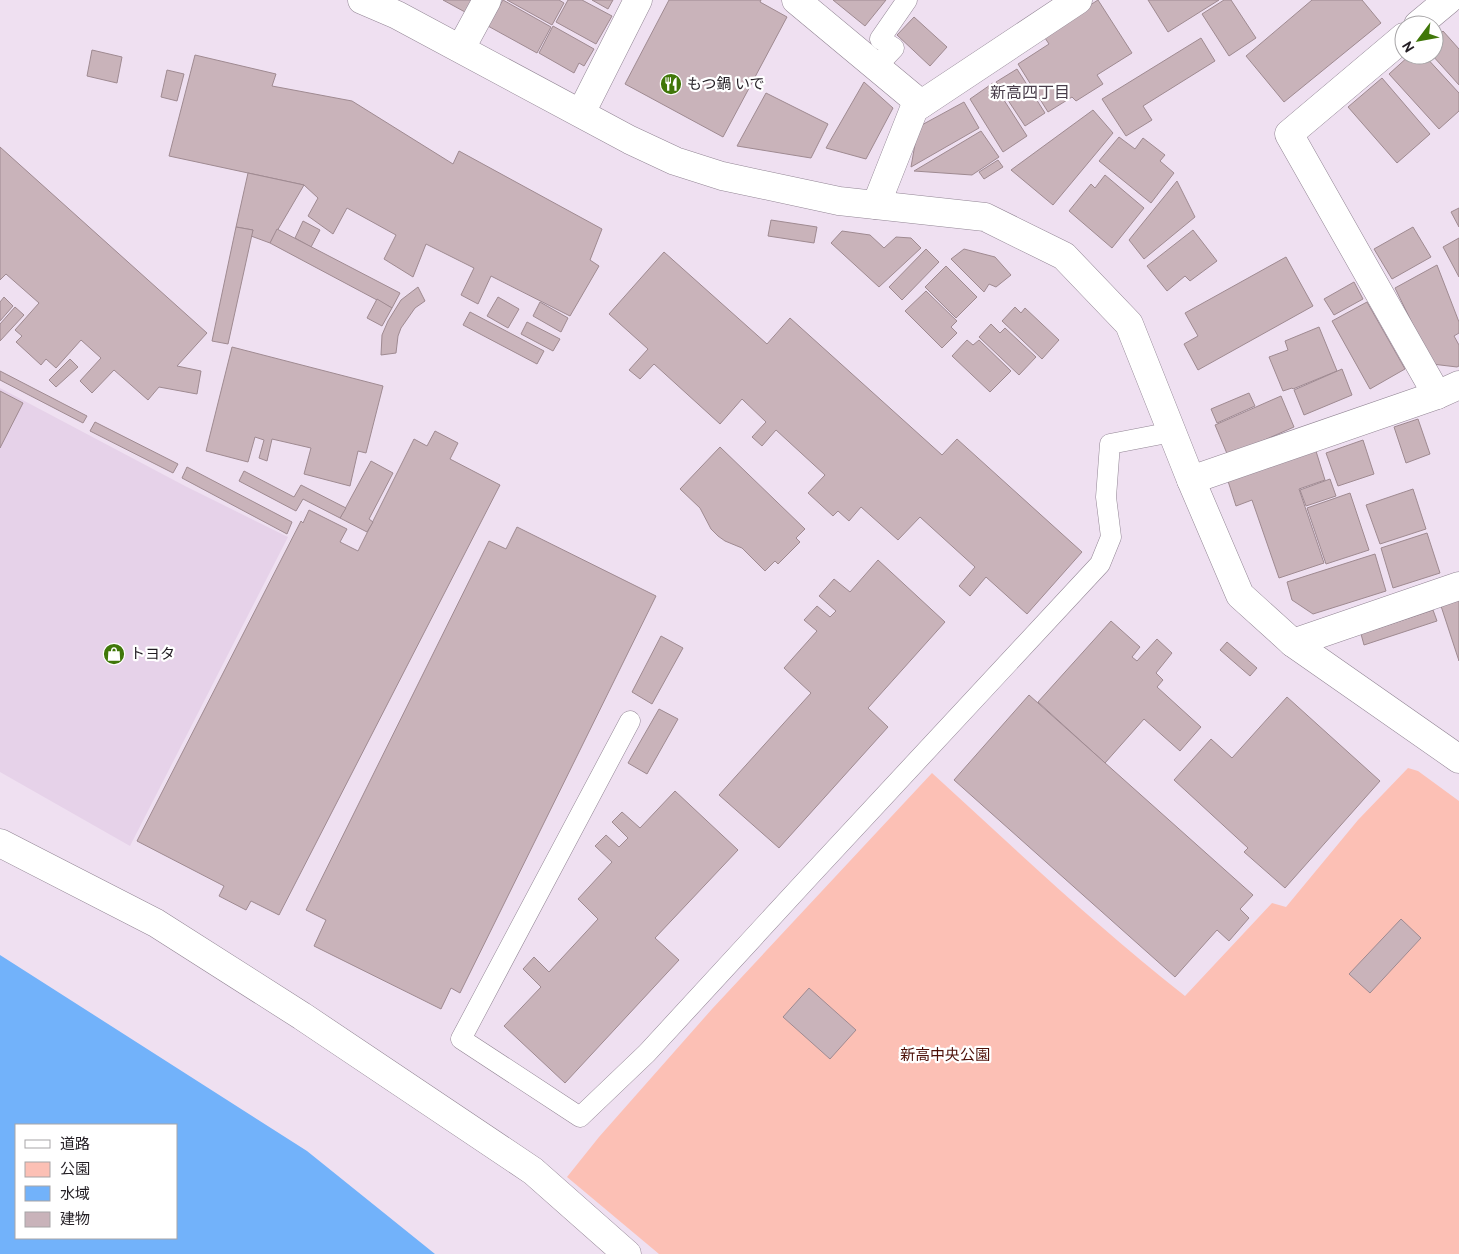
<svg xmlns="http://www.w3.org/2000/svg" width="1459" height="1254" font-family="Overpass,'Noto Sans JP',sans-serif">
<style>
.built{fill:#e6d2e9}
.green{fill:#fcc0b5}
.water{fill:#72b2fa;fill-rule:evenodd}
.building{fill:#c9b3ba;stroke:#9f8a91}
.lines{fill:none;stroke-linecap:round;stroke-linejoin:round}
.lane-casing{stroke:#928594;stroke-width:21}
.street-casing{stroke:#928594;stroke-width:29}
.secondary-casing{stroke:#928594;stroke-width:29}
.lane{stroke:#fff;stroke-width:20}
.street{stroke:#fff;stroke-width:28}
.secondary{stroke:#fff;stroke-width:28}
.labels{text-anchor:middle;stroke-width:4.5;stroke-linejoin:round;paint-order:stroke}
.poi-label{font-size:15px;fill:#231e24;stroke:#fff;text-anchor:start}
.park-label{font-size:15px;fill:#4d1008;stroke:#fff}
.neighbourhood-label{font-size:16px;fill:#493e4b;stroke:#fff}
</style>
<rect width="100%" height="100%" fill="#efe0f1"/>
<polygon class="built" points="0,388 185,486 288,537 130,846 0,772"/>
<path class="green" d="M1408 768 1418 771 1459 801V1254H659L567 1177 599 1137 712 1009 932 773C1015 849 1096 926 1185 996L1272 903 1286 907 1358 820Z"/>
<path class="water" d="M0 955 307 1151 435 1254H0ZM16 1125H176V1238H16Z"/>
<g class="building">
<polygon points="443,0 472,0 465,12"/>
<polygon points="503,0 551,27 537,53 488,26"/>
<polygon points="507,0 559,0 564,3 552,25"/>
<polygon points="568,0 582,0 612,16 596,44 556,22"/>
<polygon points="592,0 613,0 608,9"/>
<polygon points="669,0 761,0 760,2 787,17 723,137 625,84"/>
<polygon points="833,0 886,0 865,26"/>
<polygon points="1098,0 1132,53 1097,75 1103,84 1076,101 1072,97 1048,112 1018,64 1049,44 1043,35"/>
<polygon points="1148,0 1219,0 1168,32"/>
<polygon points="1224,0 1231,0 1256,38 1229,56 1202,14"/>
<polygon points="1312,0 1362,0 1381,23 1284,102 1246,56"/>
<polygon points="914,17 947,47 930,66 897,35"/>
<polygon points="553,26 594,49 584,66 579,63 574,73 539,53"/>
<polygon points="1443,31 1459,49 1459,85 1432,55 1434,55 1434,40"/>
<polygon points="1201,38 1215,61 1143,106 1152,120 1126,136 1102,99"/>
<polygon points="92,50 122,57 117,83 87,76"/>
<polygon points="195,55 276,74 272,86 352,101 453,164 459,151 602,229 590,260 599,266 570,316 491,276 478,304 461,295 474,268 426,244 413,277 384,259 396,235 347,208 333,234 308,216 318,198 304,185 169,156"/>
<polygon points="1410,55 1424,55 1459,93 1459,111 1439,129 1389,74"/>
<polygon points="1017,69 1045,113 1025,126 996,82"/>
<polygon points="167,70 184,74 177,101 161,97"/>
<polygon points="1382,78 1430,134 1397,163 1348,107"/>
<polygon points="864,82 893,108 866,159 826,148"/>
<polygon points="993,83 1027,136 1003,152 970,99"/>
<polygon points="766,93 828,124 811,158 737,146"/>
<polygon points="964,102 979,128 911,167 918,127"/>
<polygon points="1093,110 1113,133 1053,205 1011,170"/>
<polygon points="981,131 999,157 972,175 914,171"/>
<polygon points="1119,137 1135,149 1143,138 1165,155 1160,161 1174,173 1151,203 1099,161"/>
<polygon points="0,147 207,333 177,366 201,371 197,394 159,387 148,400 114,370 92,393 80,381 101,358 81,340 56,368 46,359 41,365 16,342 22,336 15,330 39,303 6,274 0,280"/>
<polygon points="998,160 1003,167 984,179 979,172"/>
<polygon points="248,173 304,185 270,243 251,236 253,230 236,227"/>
<polygon points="1105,175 1144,208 1112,248 1069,211 1091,184 1095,188"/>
<polygon points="1177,181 1195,217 1144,259 1129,240"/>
<polygon points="1459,208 1459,227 1451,212"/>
<polygon points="771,220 817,227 814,243 768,236"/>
<polygon points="303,221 320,230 311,247 295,238"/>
<polygon points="236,227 253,230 228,344 212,341"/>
<polygon points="1413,227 1431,257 1392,279 1374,249"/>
<polygon points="277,229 400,293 392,308 270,243"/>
<polygon points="1193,230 1217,261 1190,281 1185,276 1167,291 1147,266"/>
<polygon points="842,231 870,235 884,248 896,237 911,238 921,248 879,287 831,243"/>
<polygon points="1459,238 1459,277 1443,247"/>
<polygon points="926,249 939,262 902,300 889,287"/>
<polygon points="964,249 995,257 1011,275 996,287 989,284 984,292 951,259"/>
<polygon points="664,252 767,344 790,318 942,455 957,439 1082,552 1027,614 986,577 970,596 959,586 975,567 920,517 898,540 861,507 849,521 838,511 833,516 808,493 825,475 776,430 762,446 752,437 766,422 742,399 720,424 654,364 640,379 629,370 648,349 609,314"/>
<polygon points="1286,257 1313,306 1198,370 1184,344 1198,336 1185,313"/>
<polygon points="1437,265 1459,322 1459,333 1454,336 1459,345 1459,366 1457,367 1432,364 1395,288"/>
<polygon points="946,266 977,297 956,318 925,287"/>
<polygon points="1354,282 1363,299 1334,315 1324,299"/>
<polygon points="418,287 425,301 415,308 401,328 398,336 396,353 381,355 382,335 388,321 401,300"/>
<polygon points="926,291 957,321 951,327 957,333 942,348 905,311"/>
<polygon points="4,297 13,306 0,321 0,302"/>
<polygon points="498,297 519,309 508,328 487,316"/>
<polygon points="377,299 392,308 382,326 367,318"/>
<polygon points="540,302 568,318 561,332 533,316"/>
<polygon points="1367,302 1405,369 1370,389 1332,321"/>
<polygon points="15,307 24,315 0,341 0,324"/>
<polygon points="1015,307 1021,313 1025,308 1059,340 1042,359 1002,321"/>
<polygon points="470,312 544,351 537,364 463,325"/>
<polygon points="527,322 560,339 553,351 521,334"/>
<polygon points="991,324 1000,333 1005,328 1036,357 1019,375 979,337"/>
<polygon points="1319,327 1337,371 1293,389 1292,388 1283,391 1269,357 1288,350 1285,341"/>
<polygon points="967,340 973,345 979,340 1011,371 990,392 952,356"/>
<polygon points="232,347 383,386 366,453 358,451 350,486 304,474 311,448 272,439 267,461 259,458 264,440 255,437 248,462 206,451"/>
<polygon points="70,359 78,367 56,387 49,380"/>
<polygon points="1342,369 1352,395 1304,415 1294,390"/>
<polygon points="0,371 87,416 83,423 0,380"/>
<polygon points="0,391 23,403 0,448"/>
<polygon points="1249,393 1255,406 1217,423 1211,409"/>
<polygon points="1281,396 1294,427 1228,456 1215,425"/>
<polygon points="1418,419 1430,454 1406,463 1394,427"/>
<polygon points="95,422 178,464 173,473 90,431"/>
<polygon points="435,431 458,443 450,459 500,485 279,915 251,901 246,910 219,896 224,886 137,841 301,521 303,523 309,510 347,529 340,542 358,551 414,439 427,446"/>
<polygon points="1363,440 1374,474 1338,486 1326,453"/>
<polygon points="720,447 805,529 796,538 800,542 778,564 775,561 765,571 742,548 725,541 718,536 711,529 700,508 680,489"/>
<polygon points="1315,448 1325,480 1299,489 1324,563 1279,578 1252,500 1236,506 1227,478"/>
<polygon points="371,461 393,473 369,519 373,522 367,532 340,518"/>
<polygon points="187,467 292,522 287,534 182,478"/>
<polygon points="244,471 294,497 301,485 346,508 340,518 303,499 296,511 239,481"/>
<polygon points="1330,479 1336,496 1306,506 1300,490"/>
<polygon points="1413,489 1426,529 1380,544 1366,505"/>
<polygon points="1350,493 1369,550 1326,564 1307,508"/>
<polygon points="517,527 656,596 460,993 451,988 441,1009 314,946 326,920 306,910 489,541 506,549"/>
<polygon points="1427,533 1440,573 1393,588 1381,548"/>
<polygon points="1375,554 1386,591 1313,614 1292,600 1287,582"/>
<polygon points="878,560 945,622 868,708 888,727 779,848 719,795 811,693 784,668 817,631 804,620 817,606 830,617 836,611 819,596 834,579 850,592"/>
<polygon points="1459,600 1459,661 1441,606"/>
<polygon points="1433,610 1437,621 1364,645 1361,634"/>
<polygon points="1111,621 1140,647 1132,657 1137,661 1157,639 1172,653 1156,673 1163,680 1157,687 1201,727 1180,751 1144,719 1105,763 1038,702"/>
<polygon points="661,636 683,648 652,704 632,692"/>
<polygon points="1227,642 1257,668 1250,676 1220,650"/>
<polygon points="1029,695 1253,895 1240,909 1249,918 1229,941 1217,930 1175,977 954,780"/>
<polygon points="1287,697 1380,781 1285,888 1244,852 1248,848 1174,780 1211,739 1232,758"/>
<polygon points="659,709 678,719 647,774 628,763"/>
<polygon points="675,791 738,850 655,938 679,960 565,1083 504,1026 541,987 523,969 534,957 549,972 598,919 578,899 612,862 595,846 606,835 619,847 628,838 612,822 622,812 640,828"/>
<polygon points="1401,919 1421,938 1370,993 1349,974"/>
<polygon points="809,988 856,1030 830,1059 783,1017"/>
</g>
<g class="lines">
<g class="lane-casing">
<g id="lane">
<polyline points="876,67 894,48 880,39 907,0"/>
<polyline points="630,721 461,1039 580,1117 647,1053 809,877 1100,564 1111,537 1106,497 1110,444 1172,432"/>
</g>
</g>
<g class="street-casing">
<g id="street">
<polyline points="796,0 921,104"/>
<polyline points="1418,25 1448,0"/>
<polyline points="1404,37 1289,134 1437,395"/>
<polyline points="461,48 487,0"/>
<polyline points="581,113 638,0"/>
<polyline points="876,205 914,109 1078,0"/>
<polyline points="1191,480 1437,395 1459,385"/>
<polyline points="1293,643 1459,586"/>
</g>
</g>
<g class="secondary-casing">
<g id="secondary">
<polyline points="362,0 397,15 630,140 675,161 722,176 839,201 985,217 1064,256 1129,324 1191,480 1240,595 1293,643 1459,759"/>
<polyline points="0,843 156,923 302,1016 533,1171 627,1254"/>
</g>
</g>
<use href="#lane" class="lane"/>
<use href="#street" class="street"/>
<use href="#secondary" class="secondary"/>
</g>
<defs>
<g id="restaurant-disc" transform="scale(1.125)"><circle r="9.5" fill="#407709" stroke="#fff"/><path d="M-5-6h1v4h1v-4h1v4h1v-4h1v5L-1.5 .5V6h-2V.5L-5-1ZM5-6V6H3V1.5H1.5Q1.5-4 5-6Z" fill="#fff"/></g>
<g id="shop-disc" transform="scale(1.125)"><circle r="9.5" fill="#407709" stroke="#fff"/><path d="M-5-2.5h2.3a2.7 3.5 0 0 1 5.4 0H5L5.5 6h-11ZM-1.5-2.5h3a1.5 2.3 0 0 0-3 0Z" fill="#fff"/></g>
</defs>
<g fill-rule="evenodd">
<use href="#restaurant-disc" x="671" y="84"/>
<use href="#shop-disc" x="114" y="654"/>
</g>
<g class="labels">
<g class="poi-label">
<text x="687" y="89">もつ鍋 いで</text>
<text x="130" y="659">トヨタ</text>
</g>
<g class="park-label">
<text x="945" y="1060">新高中央公園</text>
</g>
<g class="neighbourhood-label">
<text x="1030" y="98">新高四丁目</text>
</g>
</g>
<rect x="15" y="1124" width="162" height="115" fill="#ffffff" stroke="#a7a5a7"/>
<rect x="25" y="1140" width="25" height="8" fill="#ffffff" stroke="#a7a5a7"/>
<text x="60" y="1149" font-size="15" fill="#231e24">道路</text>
<rect x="25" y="1162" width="25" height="15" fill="#fcc0b5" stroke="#a7a5a7"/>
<text x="60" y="1174" font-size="15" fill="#231e24">公園</text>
<rect x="25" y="1186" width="25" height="15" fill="#72b2fa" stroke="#a7a5a7"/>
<text x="60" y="1199" font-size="15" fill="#231e24">水域</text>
<rect x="25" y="1212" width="25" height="15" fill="#c9b3ba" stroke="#a7a5a7"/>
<text x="60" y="1224" font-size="15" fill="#231e24">建物</text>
<g transform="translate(1419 40) rotate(238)"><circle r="24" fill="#ffffff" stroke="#a7a5a7"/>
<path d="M0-4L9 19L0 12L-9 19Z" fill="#407709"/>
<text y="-8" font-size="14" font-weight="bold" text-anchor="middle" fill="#231e24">N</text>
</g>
</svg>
